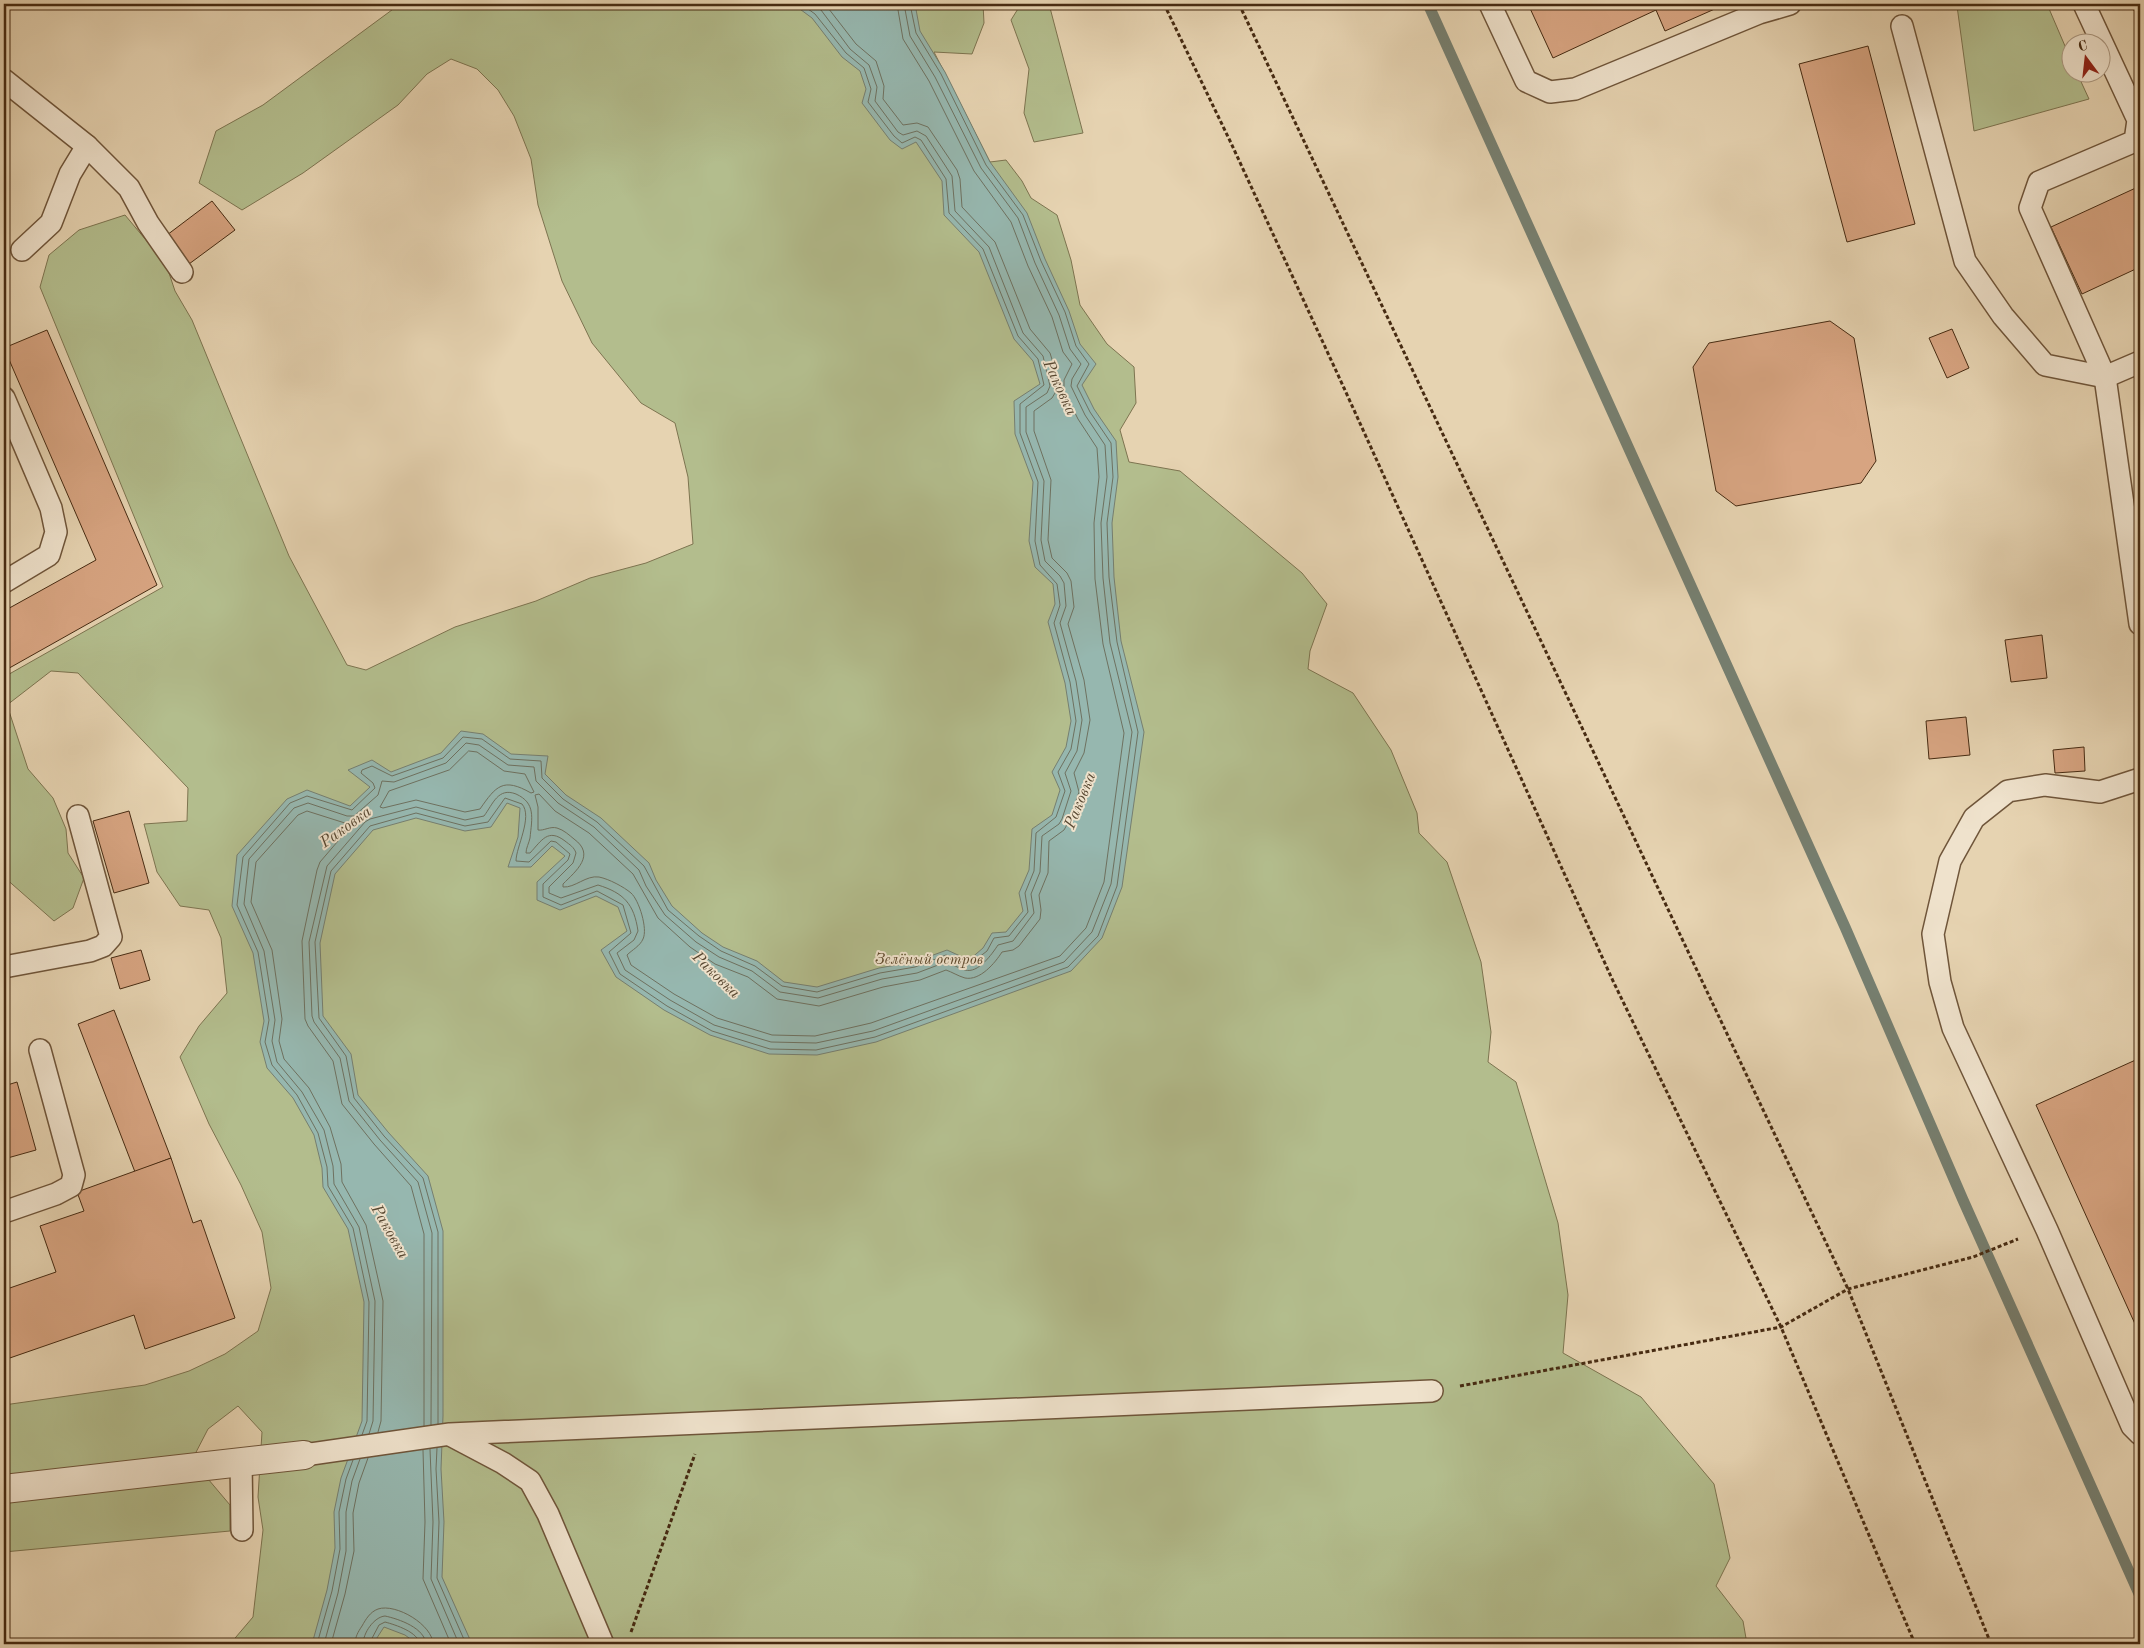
<svg xmlns="http://www.w3.org/2000/svg" width="2144" height="1648" font-family="'Old Standard TT',serif">
<style>
.green{fill:#b3bd8d;stroke:#7d7450}
.water{fill:#96b7af;stroke:#767f70}
.lines{fill:none;stroke-linecap:round;stroke-linejoin:round}
.shore{stroke:#6e7160;stroke-width:1}
.stream{stroke:#767f70;stroke-width:11}
.building{fill:#d7a481;stroke:#472b12}
.lane-casing{stroke:#6f553a;stroke-width:24}
.street-casing{stroke:#6f553a;stroke-width:30}
.path{stroke:#472b12;stroke-width:3;stroke-dasharray:4 2.5;stroke-linecap:butt}
.lane{stroke:#efe2cc;stroke-width:21}
.street{stroke:#efe2cc;stroke-width:28}
.labels{text-anchor:middle;stroke-width:4;stroke-linejoin:round;paint-order:stroke}
.park-label{font-size:15px;font-style:italic;fill:#5d482b;stroke:#efe2cc}
.water-label{font-size:16px;font-style:italic;fill:#574731;stroke:#efe2cc}
</style>
<rect width="100%" height="100%" fill="#e6d3b1"/>
<filter id="stains"><feTurbulence type="fractalNoise" baseFrequency=".004" numOctaves="4"/><feColorMatrix values="0 0 0 0 .2 0 0 0 0 .09 0 0 0 0 .02 0 0 0 .5 -.17"/></filter>
<radialGradient id="worn" r=".72"><stop offset=".6" stop-color="#630" stop-opacity="0"/><stop offset="1" stop-color="#630" stop-opacity=".3"/></radialGradient>
<g class="green">
<polygon points="400,4 983,4 984,23 972,54 934,52 990,162 1006,160 1022,181 1031,198 1057,215 1071,260 1080,305 1107,344 1134,367 1136,403 1120,430 1129,462 1180,471 1302,573 1327,604 1310,651 1308,669 1353,693 1391,750 1417,813 1419,833 1447,862 1481,962 1491,1032 1488,1062 1516,1082 1558,1223 1568,1295 1563,1353 1641,1397 1714,1484 1730,1558 1716,1586 1743,1621 1747,1644 230,1644 253,1617 263,1530 258,1497 262,1432 238,1406 208,1429 192,1460 230,1505 230,1531 4,1552 4,1405 145,1385 189,1371 225,1354 258,1331 271,1288 262,1232 241,1185 209,1124 180,1057 199,1026 227,993 221,938 209,910 180,906 157,872 144,824 187,821 188,788 78,673 51,671 7,705 28,769 53,798 66,829 68,853 84,878 73,908 54,921 4,877 4,677 163,587 40,287 49,255 79,230 125,215 166,264 175,291 192,320 289,556 347,665 366,670 455,627 536,601 590,578 646,563 693,544 688,477 675,423 641,403 592,343 562,281 538,205 531,159 514,116 498,90 477,69 451,59 427,74 398,105 303,173 242,210 199,183 216,131 263,105"/>
<polygon points="1021,4 1049,4 1083,133 1034,142 1024,113 1029,69 1011,20"/>
<polygon points="1964,4 2047,4 2071,60 2072,72 2077,73 2089,99 1974,131 1957,6"/>
</g>
<polygon class="water" points="793,4 915,4 920,31 945,72 990,162 1027,213 1045,259 1069,311 1080,344 1096,364 1082,385 1094,409 1116,441 1118,477 1112,523 1114,577 1121,641 1144,732 1122,887 1102,938 1071,971 876,1042 817,1055 769,1054 710,1035 664,1010 616,977 601,950 627,931 618,907 596,896 560,910 537,900 537,882 565,856 552,846 531,867 508,867 518,837 520,808 507,803 491,827 465,831 416,818 373,830 335,874 320,943 323,1016 351,1054 358,1095 388,1132 428,1176 443,1231 443,1416 441,1469 444,1522 442,1577 472,1644 417,1644 405,1635 384,1627 373,1644 312,1644 327,1590 335,1548 334,1512 341,1478 362,1421 364,1302 348,1229 323,1187 322,1168 314,1135 293,1098 267,1068 260,1042 264,1021 253,953 232,906 237,855 287,799 307,790 350,806 370,787 348,770 372,760 391,772 441,753 461,731 483,734 511,754 548,756 545,774 566,795 601,818 649,863 656,880 672,906 702,933 723,947 757,961 784,982 817,987 879,968 914,962 947,950 969,960 983,948 992,933 1006,932 1023,911 1019,893 1029,870 1032,829 1052,815 1060,790 1052,772 1066,747 1071,721 1065,683 1048,622 1055,604 1053,584 1035,567 1029,541 1033,482 1015,434 1014,401 1040,384 1033,361 1014,339 979,252 944,215 942,181 916,142 902,149 890,140 862,103 866,89 860,71 842,57 812,18"/>
<g class="lines">
<g class="shore">
<path d="M825 4 856 44 876 61 884 86 883 99 903 125 917 123 928 127 957 170 960 179 962 207 995 242 1030 329 1050 353 1058 379V388L1052 398 1034 411V431L1051 480 1048 540 1052 558 1067 573 1071 581 1074 607 1068 624 1084 680 1090 720 1084 753 1074 773 1079 792 1069 821 1064 830 1049 841 1048 873 1039 895 1041 910 1040 919 1019 946 1013 950 1002 952C995 963 980 981 965 978 958 976 952 972 946 970L920 980 883 987 819 1006 777 999 748 977 715 964 690 947 658 918 633 874 589 833 555 811 539 794 535 795 538 807V830C544 831 550 826 557 828 564 830 569 835 574 839 596 855 576 871 563 884V887C575 888 586 875 599 877 609 879 624 887 631 893 639 900 648 929 643 939 640 946 632 950 627 955L631 965 674 994 717 1018 772 1035 815 1036 871 1023 1060 956 1086 928 1104 882 1124 733 1103 644 1095 579 1094 523 1099 477 1097 448 1078 419 1064 391V380L1072 364 1063 352 1052 317 1028 266 1011 222 974 171 929 81 903 39 897 4"/>
<path d="M469 751 477 752 504 771 525 774 534 792 531 793C503 777 496 786 480 809L465 812 416 800 383 808 380 807 389 791 449 770Z"/>
<path d="M438 1424V1232L423 1178 384 1136 354 1098 346 1056 319 1018 315 942 331 871 370 826 416 813 465 826 488 822 505 798 522 804C533 817 516 847 516 861L529 862 551 841 556 842 570 854 568 860 543 884V897L561 905 597 891 623 905 631 933 609 952 620 974 667 1006 712 1031 770 1049 816 1050 875 1037 1068 967 1098 936 1117 886 1138 732 1117 642 1109 577 1107 523 1113 477 1111 443 1090 412 1077 386 1089 364 1076 346 1065 312 1041 261 1023 215 986 165 941 74 916 33 910 4"/>
<path d="M431 1425 432 1233 418 1182 380 1140 349 1101 340 1058 314 1022 312 1016 309 942 327 866 365 822 370 819 416 807 465 820 484 816C493 804 498 787 516 794 536 803 532 818 530 838 529 843 526 848 526 853H530C542 840 548 828 565 841 570 845 574 847 576 853L573 863 549 887V893L561 898 598 885C624 893 634 904 638 931L634 940 617 953 625 970 670 1000 714 1025 771 1042 816 1043 873 1031 1064 962 1092 932 1111 884 1132 732 1110 643 1103 578 1101 523 1107 477 1105 445 1085 415 1071 386 1072 379 1081 364 1070 349 1059 315 1035 263 1018 218 981 168 935 77 910 36 904 4"/>
<polyline points="378,1432 381,1421 383,1301 366,1225 342,1182 341,1164 330,1127 309,1088 284,1059 279,1041 282,1019 272,950 251,902 256,862 298,815 307,811 348,824 350,827 320,862 317,870 302,941 305,1019 308,1026 333,1061 342,1104 374,1144 411,1186 424,1234 424,1426"/>
<path d="M369 1434 373 1421 375 1301 359 1227 334 1184 333 1166 324 1130 302 1092 277 1062 272 1041 275 1020 264 951 244 904 249 859 294 808 308 803 347 816H354L378 795 382 781 394 782 446 763 466 743 479 745 508 765 534 767 536 781 558 803 594 827 639 870 646 886 665 915 696 942 719 957 752 971 780 992 818 998 882 979 917 973 946 962C952 964 958 968 965 970 978 974 992 954 998 945L1013 941 1034 913 1031 894 1040 872 1042 836 1059 824 1062 819 1071 791 1065 773 1077 751 1082 720 1076 681 1060 623 1066 606 1064 583 1060 576 1045 561 1041 540 1044 481 1026 432V407L1047 393 1050 386 1043 356 1023 333 989 247 955 211 952 176 926 136 917 131 903 135 898 132 875 101 877 87 869 65 850 49 821 10 812 4"/>
<polyline points="362,1435 367,1421 369,1302 353,1228 328,1186 327,1167 318,1133 297,1095 272,1065 265,1042 269,1020 258,952 237,905 243,857 290,803 307,796 352,810 375,788 373,783 361,773 362,770 372,766 392,776 443,758 463,737 482,739 510,759 541,761 542,778 563,799 597,822 644,866 668,910 699,936 721,951 755,966 782,986 817,992 880,973 915,967 946,955 970,964 987,951 994,938 1009,936 1028,912 1025,893 1034,871 1036,833 1056,817 1065,791 1058,772 1071,749 1076,721 1070,682 1054,623 1060,605 1057,584 1040,565 1035,541 1038,482 1020,433 1020,404 1044,385 1038,359 1018,336 983,249 949,213 946,179 921,140 915,137 902,143 894,136 868,102 871,89 864,68 846,53 815,14 801,4"/>
<polyline points="437,1448 436,1469 439,1522 437,1578 466,1644"/>
<polyline points="430,1449 433,1522 431,1579 459,1644"/>
<polyline points="423,1450 425,1522 423,1579 451,1644"/>
<polyline points="317,1644 332,1591 340,1549 339,1512 346,1479 353,1460"/>
<polyline points="324,1644 338,1593 346,1551 346,1512 352,1481 360,1459"/>
<polyline points="331,1644 345,1594 354,1551 353,1513 359,1483 368,1458"/>
<path d="M355 1644C355 1637 358 1632 362 1626 366 1619 370 1612 378 1609 396 1603 433 1625 433 1644"/>
<path d="M363 1644C363 1633 374 1617 385 1616 399 1619 425 1628 426 1644"/>
<path d="M369 1644 379 1625 385 1622C396 1625 418 1632 420 1644"/>
</g>
<polyline class="stream" points="1428,4 1845,927 1963,1200 2140,1596"/>
</g>
<g class="building">
<polygon points="1528,4 1726,4 1665,31 1656,10 1553,58"/>
<polygon points="2131,4 2140,4 2140,23"/>
<polygon points="1868,46 1915,224 1847,242 1799,64"/>
<polygon points="2140,186 2140,267 2082,294 2051,227"/>
<polygon points="212,201 235,230 189,264 167,235"/>
<polygon points="1830,321 1854,338 1876,461 1861,483 1736,506 1716,491 1693,367 1709,343"/>
<polygon points="1952,329 1969,368 1947,378 1929,338"/>
<polygon points="47,330 157,585 4,671 4,611 96,560 4,348"/>
<polygon points="2042,635 2047,678 2011,682 2005,640"/>
<polygon points="1966,717 1970,755 1929,759 1926,721"/>
<polygon points="2084,747 2085,771 2055,773 2053,750"/>
<polygon points="129,811 149,883 114,893 93,821"/>
<polygon points="141,950 150,980 120,989 111,958"/>
<polygon points="114,1010 171,1158 135,1172 78,1024"/>
<polygon points="2140,1058 2140,1335 2036,1105"/>
<polygon points="17,1082 36,1150 4,1159 4,1086"/>
<polygon points="171,1158 193,1223 201,1220 235,1318 145,1349 134,1315 4,1360 4,1290 56,1272 40,1226 84,1211 77,1192"/>
</g>
<g class="lines">
<g class="lane-casing">
<g id="lane">
<polyline points="1490,4 1526,81 1550,92 1575,89 1759,13 1790,4"/>
<polyline points="2084,4 2138,120 2135,141 2039,182 2030,208 2105,377 2140,624"/>
<polyline points="1902,26 1965,261 2003,316 2045,365 2105,377 2140,362"/>
<polyline points="4,80 87,146 129,188 148,223 182,272"/>
<polyline points="22,250 51,223 70,174 87,146"/>
<polyline points="4,398 51,508 56,532 49,555 4,582"/>
<polyline points="2140,779 2100,792 2045,785 2008,791 1974,818 1950,861 1933,934 1940,982 1953,1028 2047,1230 2132,1426 2140,1434"/>
<polyline points="4,967 90,951 103,946 111,937 78,816"/>
<polyline points="4,1212 56,1194 71,1186 74,1175 40,1050"/>
<polyline points="450,1435 503,1463 530,1481 548,1514 603,1644"/>
<polyline points="304,1455 450,1434 1432,1391"/>
<polyline points="241,1461 242,1530"/>
</g>
</g>
<g class="street-casing">
<polyline id="street" points="4,1489 304,1455"/>
</g>
<g class="path">
<polyline points="1164,4 1231,143 1344,388 1613,981 1781,1327 1915,1644"/>
<polyline points="1239,4 1848,1289 1991,1644"/>
<polyline points="1460,1386 1781,1327 1848,1289 1973,1257 2018,1239"/>
<polyline points="631,1632 695,1454"/>
</g>
<use href="#lane" class="lane"/>
<use href="#street" class="street"/>
</g>
<g class="labels">
<g class="park-label">
<text x="929" y="964">Зелёный остров</text>
</g>
<g class="water-label">
<text transform="translate(1061 387) rotate(65)" y="6">Раковка</text>
<text transform="translate(1079 800) rotate(-68)" y="6">Раковка</text>
<text transform="translate(345 826) rotate(-36)" y="6">Раковка</text>
<text transform="translate(717 974) rotate(44)" y="6">Раковка</text>
<text transform="translate(391 1231) rotate(60)" y="6">Раковка</text>
</g>
</g>
<rect width="2144" height="1648" fill="none" stroke="#e6d3b1" stroke-width="20"/>
<rect x="5" y="5" width="2134" height="1638" fill="none" stroke="#472b12" stroke-width="2.5"/>
<rect x="10" y="10" width="2124" height="1628" fill="none" stroke="#472b12"/>
<g transform="translate(2086 58) rotate(345)"><circle r="24" fill="#efe2cc" stroke="#ac9982"/>
<path d="M0-4L9 19L0 12L-9 19Z" fill="#8f2418"/>
<text y="-8" font-size="14" font-weight="bold" text-anchor="middle" fill="#472b12">С</text>
</g>
<rect width="100%" height="100%" filter="url(#stains)"/>
<rect width="100%" height="100%" fill="url(#worn)"/>
</svg>
